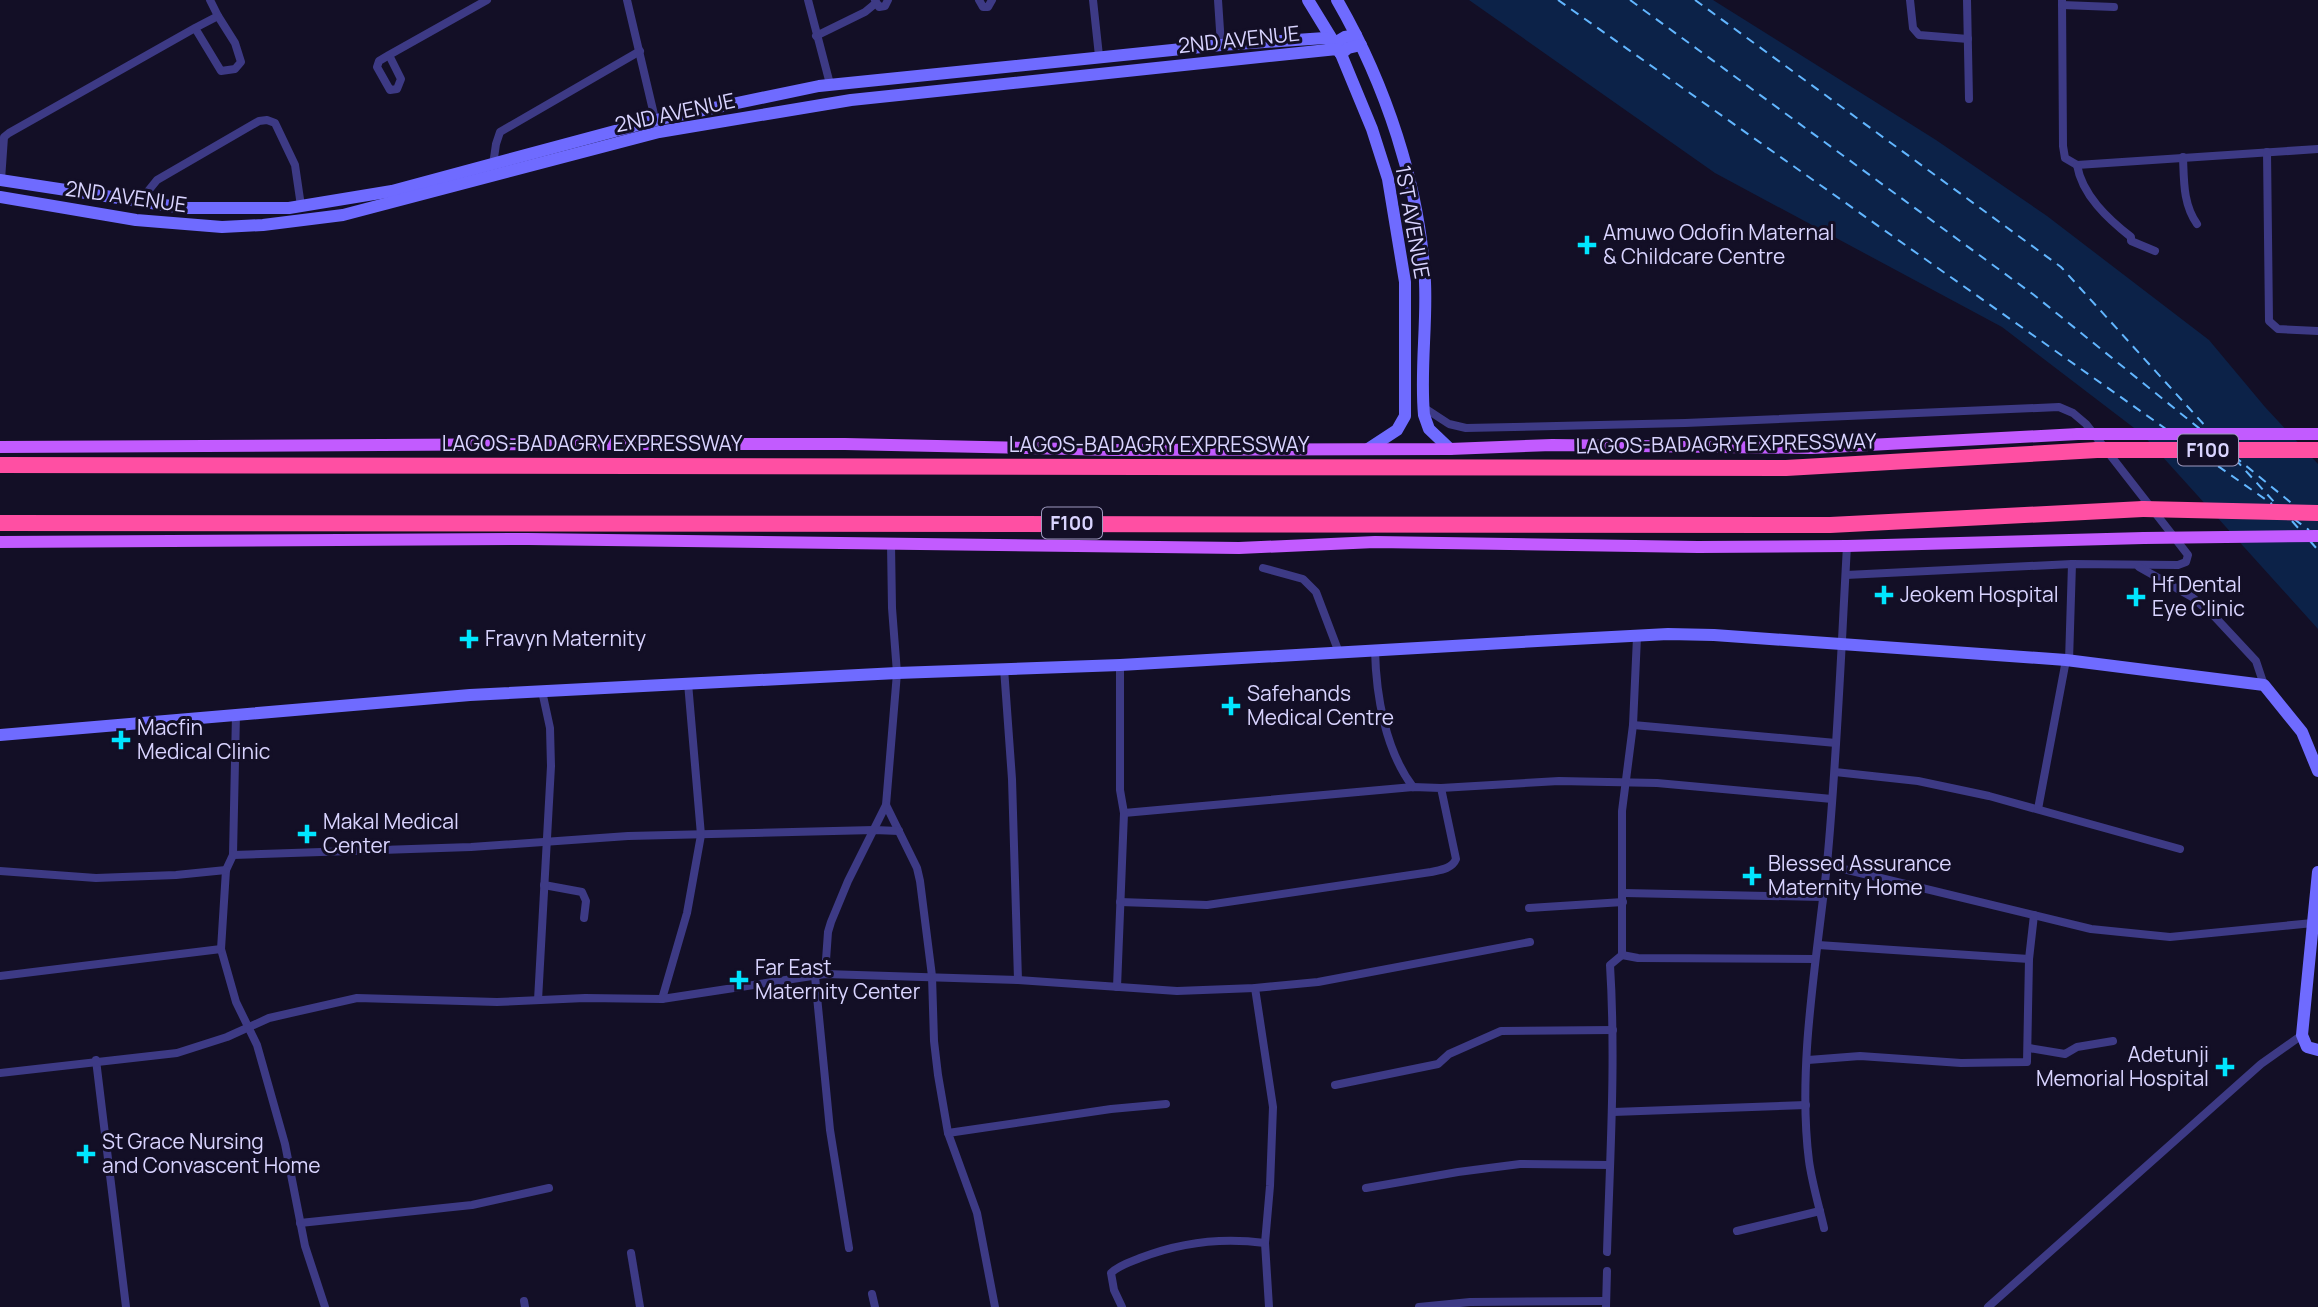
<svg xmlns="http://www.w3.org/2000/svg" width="2318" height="1307" font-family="Manrope,sans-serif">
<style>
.water{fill:#0c2248}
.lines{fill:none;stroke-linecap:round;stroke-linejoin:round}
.ferry{stroke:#62b6ff;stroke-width:2;stroke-dasharray:9 7;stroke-linecap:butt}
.street{stroke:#3d3a85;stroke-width:8}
.secondary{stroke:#6f6bff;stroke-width:12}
.primary{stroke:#c25bff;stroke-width:12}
.highway{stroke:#ff4fa3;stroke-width:16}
.primary-bridge{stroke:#c25bff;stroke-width:12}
.highway-bridge{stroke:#ff4fa3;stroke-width:16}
.poi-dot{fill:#00e5ff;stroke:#130f26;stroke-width:2.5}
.labels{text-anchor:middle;stroke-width:6;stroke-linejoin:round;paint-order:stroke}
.shield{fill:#130f26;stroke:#9e99be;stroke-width:2}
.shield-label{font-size:19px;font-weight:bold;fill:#d9d4ff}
.street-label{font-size:21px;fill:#d9d4ff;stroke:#130f26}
.poi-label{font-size:21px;fill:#d9d4ff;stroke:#130f26;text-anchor:start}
</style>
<rect width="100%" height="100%" fill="#130f26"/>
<polygon class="water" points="1469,0 1713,0 1936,140 2047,216 2209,340 2265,407 2318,464 2318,629 2142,434 2002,327 1715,173"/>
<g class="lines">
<g class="ferry">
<polyline points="1558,0 2166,429"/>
<polyline points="1630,0 2034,295 2200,429"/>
<polyline points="1695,0 2061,267 2208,429"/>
<polyline points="2234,456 2295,506"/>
<polyline points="2205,457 2272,504"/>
<polyline points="2235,459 2276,504"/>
<polyline points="2294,519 2309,530"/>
<polyline points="2292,521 2300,530"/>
<polyline points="2310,541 2318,550"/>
</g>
<g class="street">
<polyline points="210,0 218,16"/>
<polyline points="627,0 656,123"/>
<polyline points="808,0 830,84"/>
<polyline points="875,0 879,7 885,6 888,0"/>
<polyline points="979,0 983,7 988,7 992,0"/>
<polyline points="1093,0 1099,56"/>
<polyline points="1218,0 1221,45"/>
<polyline points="1910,0 1913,28 1919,35 1968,39"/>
<polyline points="1967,0 1969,99"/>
<polyline points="2062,0 2063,146 2065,158 2077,165 2318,149"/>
<polyline points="2062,5 2114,7"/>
<polyline points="816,36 865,12 876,3"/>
<polyline points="389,55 401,79 397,89 390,90 377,67 379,61 389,55 487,0"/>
<polyline points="2267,152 2269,321 2278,329 2318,331"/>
<path d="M2183 157C2184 181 2183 204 2197 224"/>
<polyline points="493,165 496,144 500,132 640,51"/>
<path d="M2077 165C2082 195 2108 219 2131 237V241L2155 251"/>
<polyline points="1,180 4,137 9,133 195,28 218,16 235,43 241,62 235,69 221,71 195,28"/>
<polyline points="140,201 157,180 259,121 267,120 275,123 295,165 301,206"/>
<polyline points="1423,407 1449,424 1466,428 1685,423 2059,407 2073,413 2086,424 2188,555 2186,562 2178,565 2072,564 1846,575"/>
<polyline points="891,544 892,608 897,673 886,805 917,868 920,881 932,976 934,1041 938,1075 948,1133 977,1213 995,1307"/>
<polyline points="2139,567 2192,597 2215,617 2256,661 2264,685"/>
<polyline points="1263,568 1303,579 1316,592 1338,650"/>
<path d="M1375 650C1376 695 1385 750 1413 787"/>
<polyline points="2069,661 2072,564"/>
<polyline points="1004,668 1012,779 1018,980"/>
<polyline points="236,714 233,855 226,870 221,949 236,1002 257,1045 285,1144 305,1246 325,1307"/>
<polyline points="1633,725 1836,743"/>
<polyline points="1835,772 1918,781 1989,796 2180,849"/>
<polyline points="1441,788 1559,781 1657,783 1832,799"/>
<polyline points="2038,809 2066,660"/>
<polyline points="233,855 471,847 628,836 874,830 899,831"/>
<polyline points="1827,865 2091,929 2170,937 2313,923"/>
<polyline points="0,871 96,878 176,875 226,870"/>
<polyline points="544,885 582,892 586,901 584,918"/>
<polyline points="1624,893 1823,897"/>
<path d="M1120 902 1207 905 1431 872C1440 870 1452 869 1456 859L1441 788 1413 787 1124 813"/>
<polyline points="1529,908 1623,902"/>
<polyline points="1818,945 2029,959"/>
<polyline points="1622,955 1638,958 1815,959"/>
<polyline points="825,974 828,932 831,922 848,881 886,805"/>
<polyline points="0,976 221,949"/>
<polyline points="815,976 830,1130 849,1248"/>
<polyline points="1117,987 1124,813 1120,790 1120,665"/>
<polyline points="1255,988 1273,1107 1270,1186 1265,1243 1269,1307"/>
<polyline points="662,999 687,913 701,835 688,683"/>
<polyline points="538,1000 551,766 550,728 542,691"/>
<polyline points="2029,1048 2065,1054 2077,1047 2113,1041"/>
<polyline points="96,1060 126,1307"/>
<polyline points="1808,1060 1860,1056 1961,1063 2027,1062 2029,959 2034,915"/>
<polyline points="0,1073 177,1053 227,1037 269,1018 357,998 497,1002 585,998 662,999 825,974 1018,980 1177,991 1255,988 1318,982 1530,942"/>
<polyline points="1335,1085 1438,1064 1449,1054 1501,1031 1613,1030"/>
<polyline points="1613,1112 1806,1105"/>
<polyline points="948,1133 1111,1109 1166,1104"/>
<polyline points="1366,1188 1458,1172 1520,1164 1610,1165"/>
<polyline points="300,1223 472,1205 549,1188"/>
<path d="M1824 1228C1819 1206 1812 1183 1809 1161 1797 1067 1817 959 1827 864 1837 758 1841 652 1847 546"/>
<polyline points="1737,1231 1820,1211"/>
<path d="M1607 1252C1610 1156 1616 1061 1610 965L1622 955V811L1633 725 1637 637"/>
<polyline points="631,1253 640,1307"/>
<polyline points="872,1294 875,1307"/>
<polyline points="524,1301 525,1307"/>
<path d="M1122 1307 1114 1290 1111 1273C1119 1265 1130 1262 1140 1258 1181 1242 1221 1237 1265 1243"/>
<polyline points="1419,1307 1470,1302 1606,1301"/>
<polyline points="1606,1307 1607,1271"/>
<polyline points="1988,1307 2261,1064 2302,1035"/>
</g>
<g class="secondary">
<polyline points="1308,0 1341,54 1372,129 1388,179 1405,282 1405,416 1397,430 1368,449"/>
<path d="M1337 0C1385 83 1420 186 1425 282 1427 326 1420 371 1424 415L1429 429 1450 449"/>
<polyline points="0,180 184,208 289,208 392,191 656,120 819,86 1221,45 1325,38 1335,43 1345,37 1356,35"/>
<polyline points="0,197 136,220 222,227 263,225 343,215 659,132 851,100 1337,49 1341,54 1348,48 1361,45"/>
<polyline points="0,735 470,695 897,673 1120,665 1574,639 1668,634 1714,635 2066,660 2264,685 2302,732 2318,771"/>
<polyline points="2318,872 2302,1035 2307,1047 2318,1050"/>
</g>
<g class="primary">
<polyline points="0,447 562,444 845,444 1114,450 1450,449 1552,445 1812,448 2078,434"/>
<polyline points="0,542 528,539 1239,548 1375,542 1698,547 1847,546 2144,538"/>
</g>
<g class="highway">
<polyline points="0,465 1786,468 2097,450"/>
<polyline points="0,523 1830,525 2143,509"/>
</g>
<g class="primary-bridge">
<polyline points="2078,434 2318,434"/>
<polyline points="2144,538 2318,536"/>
</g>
<g class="highway-bridge">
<polyline points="2097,450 2318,450"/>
<polyline points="2143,509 2318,513"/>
</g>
</g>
<g class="poi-dot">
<path d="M1583.5 234.5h7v7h7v7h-7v7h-7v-7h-7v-7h7z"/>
<path d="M1880.5 584.5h7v7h7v7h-7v7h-7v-7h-7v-7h7z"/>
<path d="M2132.5 586.5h7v7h7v7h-7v7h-7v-7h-7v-7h7z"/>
<path d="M465.5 628.5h7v7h7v7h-7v7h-7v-7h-7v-7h7z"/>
<path d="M1227.5 695.5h7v7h7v7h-7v7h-7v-7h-7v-7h7z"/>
<path d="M117.5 729.5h7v7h7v7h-7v7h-7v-7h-7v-7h7z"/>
<path d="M303.5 823.5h7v7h7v7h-7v7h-7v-7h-7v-7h7z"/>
<path d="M1748.5 865.5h7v7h7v7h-7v7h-7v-7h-7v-7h7z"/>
<path d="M735.5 969.5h7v7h7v7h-7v7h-7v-7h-7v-7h7z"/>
<path d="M2221.5 1056.5h7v7h7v7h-7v7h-7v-7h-7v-7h7z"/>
<path d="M82.5 1143.5h7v7h7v7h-7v7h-7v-7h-7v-7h7z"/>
</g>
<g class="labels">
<g class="shield">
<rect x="2178" y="434.5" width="60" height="31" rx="5"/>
<rect x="1042" y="507.5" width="60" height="31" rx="5"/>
</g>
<g class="shield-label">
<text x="2208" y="457">F100</text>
<text x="1072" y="530">F100</text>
</g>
<g class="street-label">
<text transform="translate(1239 40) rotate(-6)" y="7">2ND AVENUE</text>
<text transform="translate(675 113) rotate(-12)" y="7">2ND AVENUE</text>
<text transform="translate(126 197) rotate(8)" y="7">2ND AVENUE</text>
<text transform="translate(1412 222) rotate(80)" y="7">1ST AVENUE</text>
<text x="592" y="451">LAGOS-BADAGRY EXPRESSWAY</text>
<text transform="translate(1726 444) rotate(-1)" y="7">LAGOS-BADAGRY EXPRESSWAY</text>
<text x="1159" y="452">LAGOS-BADAGRY EXPRESSWAY</text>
</g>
<g class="poi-label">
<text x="1603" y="240">Amuwo Odofin Maternal<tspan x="1603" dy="24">&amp; Childcare Centre</tspan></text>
<text x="2152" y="592">Hf Dental<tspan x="2152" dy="24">Eye Clinic</tspan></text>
<text x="1900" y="602">Jeokem Hospital</text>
<text x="485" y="646">Fravyn Maternity</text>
<text x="1247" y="701">Safehands<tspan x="1247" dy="24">Medical Centre</tspan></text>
<text x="137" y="735">Macfin<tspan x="137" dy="24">Medical Clinic</tspan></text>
<text x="323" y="829">Makal Medical<tspan x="323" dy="24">Center</tspan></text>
<text x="1768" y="871">Blessed Assurance<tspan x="1768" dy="24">Maternity Home</tspan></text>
<text x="755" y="975">Far East<tspan x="755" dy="24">Maternity Center</tspan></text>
<text x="2209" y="1062" text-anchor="end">Adetunji<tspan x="2209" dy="24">Memorial Hospital</tspan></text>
<text x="102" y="1149">St Grace Nursing<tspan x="102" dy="24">and Convascent Home</tspan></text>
</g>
</g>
</svg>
